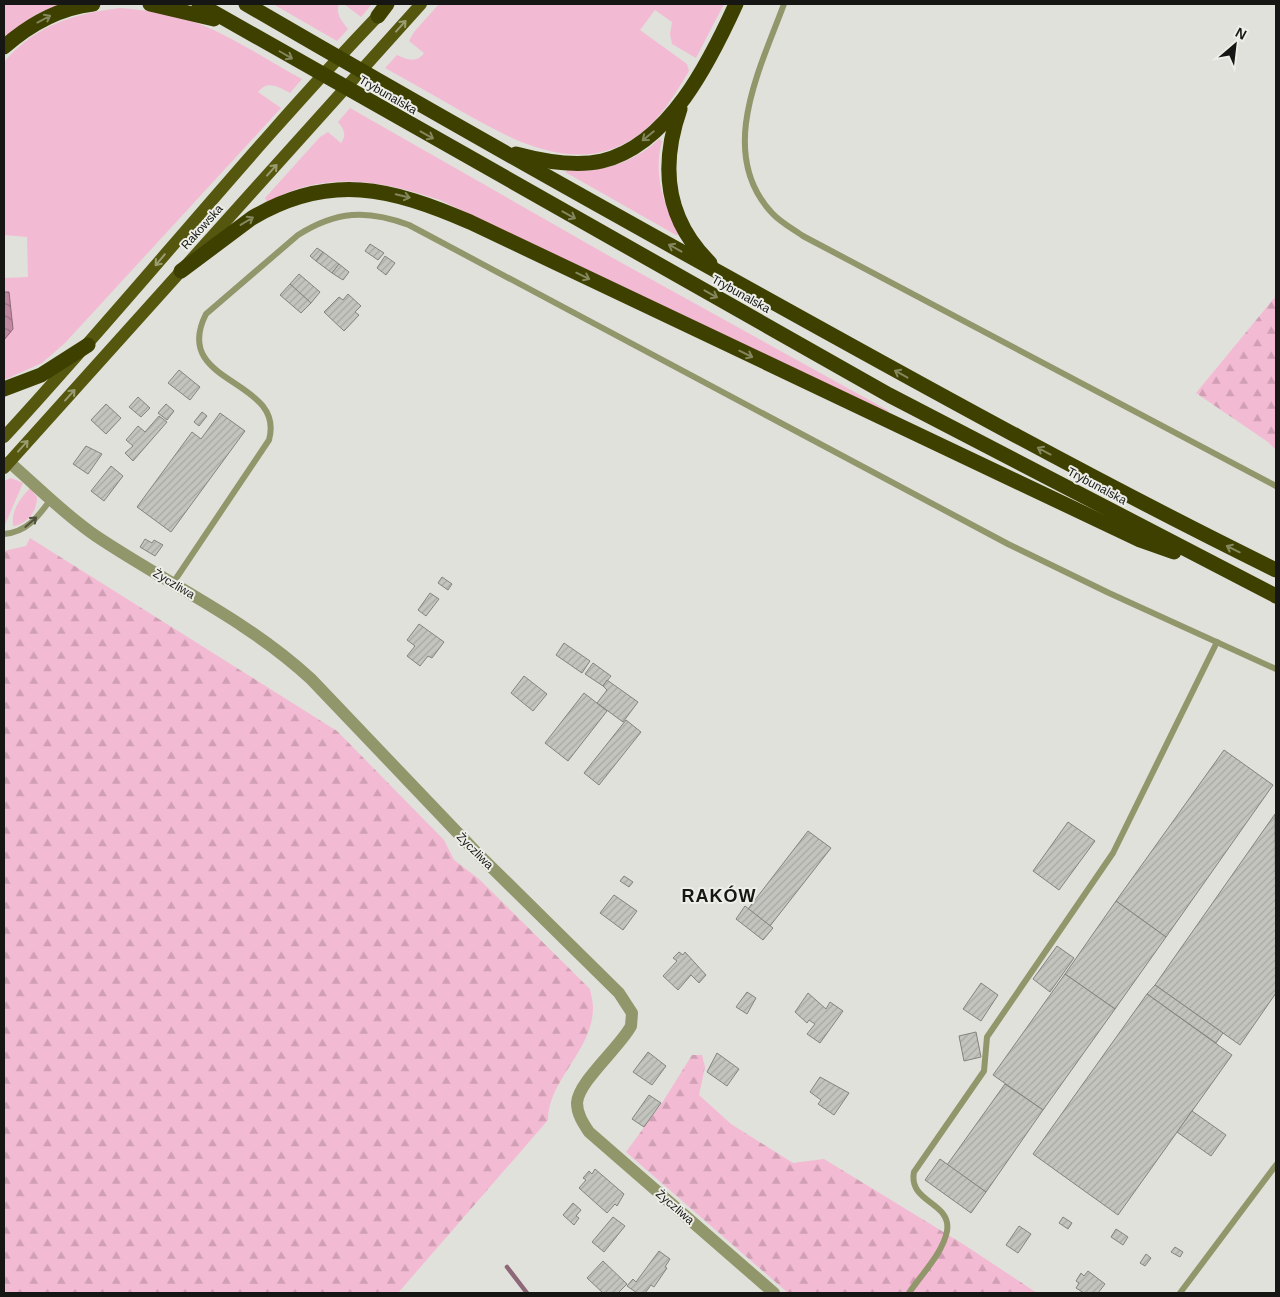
<svg xmlns="http://www.w3.org/2000/svg" width="1280" height="1297" font-family="Arial,sans-serif">
<style>
.grass{fill:#f3bad3}
.forest{fill:url(#forest-firs)}
.water{fill:url(#water-waves);stroke:#8e6878}
.lines{fill:none;stroke-linecap:round;stroke-linejoin:round}
.stream{stroke:#8e6878;stroke-width:4.5}
.building{fill:url(#building-hatch);stroke:#84847f}
.service{stroke:#92966b;stroke-width:6}
.minor{stroke:#92966b;stroke-width:12}
.primary{stroke:#54570d;stroke-width:12}
.motorway{stroke:#3e4000;stroke-width:15}
.oneway{stroke:#84865d}
.oneway2{stroke:#999b70}
.oneway3{stroke:#4e503c}
.labels{text-anchor:middle;stroke-width:4;stroke-linejoin:round;paint-order:stroke}
.street-label{font-size:12px;fill:#161715;stroke:#eeeee9}
.district-label{font-size:18px;font-weight:bold;letter-spacing:1px;fill:#161715;stroke:#eeeee9}
</style>
<defs>
<pattern id="forest-firs" width="22" height="20" patternUnits="userSpaceOnUse" patternTransform="scale(1.25)"><rect width="22" height="20" fill="#f3bad3"/><path d="M5 1l3.5 6h-7zM16 11l3.5 6h-7z" fill="#d09fb4"/></pattern>
<pattern id="water-waves" width="16" height="10" patternUnits="userSpaceOnUse" patternTransform="scale(1.25)"><rect width="16" height="10" fill="#c28ba3"/><path d="M0 5q4-4 8 0t8 0" fill="none" stroke="#9d7184"/></pattern>
<pattern id="building-hatch" width="6" height="6" patternUnits="userSpaceOnUse" patternTransform="scale(1.25)"><rect width="6" height="6" fill="#c3c4be"/><path d="M-1 1l2-2M0 6l6-6M5 7l2-2" fill="none" stroke="#a7a8a2"/></pattern>
</defs>
<rect width="100%" height="100%" fill="#e0e1db"/>
<g class="grass">
<polygon points="4,4 60,4 35,15 4,39"/>
<path d="M273 4H339C335 14 342 21 348 29L337 41Z"/>
<polygon points="344,4 372,4 361,17"/>
<path d="M439 4H724L696 58 672 44 670 34 672 22 655 10 640 30 687 64 689 71C674 96 659 122 634 138 576 176 514 141 461 111 436 97 411 82 385 68L397 55C407 60 417 63 424 53L409 41 414 32Z"/>
<path d="M120 8C143 10 167 13 189 20 229 34 265 59 302 79L290 93C278 86 267 80 258 92L281 108 65 343 42 363 4 380V278L28 277 27 237 4 235V62C36 25 73 14 120 8Z"/>
<path d="M350 108 611 257 889 411 887 412 440 200C380 180 325 170 267 202L265 198 320 137 328 132 341 143C347 135 344 129 338 122Z"/>
<path d="M659 139 662 141C653 174 663 205 680 234L676 235 565 172 567 170C600 174 635 162 659 139Z"/>
<polygon points="11,478 23,483 4,527 4,481"/>
<path d="M30 488 37 497C37 512 27 524 13 526 11 510 20 499 30 488Z"/>
</g>
<g class="forest">
<polygon points="1276,296 1276,450 1268,442 1196,393"/>
<path d="M30 538 337 731 444 840 454 860 479 879 590 989C591 995 593 1002 593 1008 593 1050 548 1080 548 1120L398 1293H4V551L26 546Z"/>
<polygon points="692,1055 702,1055 705,1067 699,1095 731,1124 793,1163 824,1159 963,1244 1037,1293 788,1293 626,1152 662,1103"/>
</g>
<polygon class="water" points="4,292 9,292 13,329 4,340"/>
<g class="lines">
<polyline class="stream" points="507,1267 527,1293"/>
</g>
<g class="building">
<polygon points="370,244 384,253 378,260 365,251"/>
<polygon points="317,248 323,252 316,261 310,256"/>
<polygon points="323,252 339,264 332,273 316,261"/>
<polygon points="385,256 395,263 386,275 377,268"/>
<polygon points="339,264 349,272 343,280 332,273"/>
<polygon points="299,274 320,292 311,303 290,284"/>
<polygon points="290,284 311,303 301,313 280,295"/>
<polygon points="348,294 361,306 355,312 359,315 344,331 324,312 339,297 343,300"/>
<polygon points="179,370 200,387 190,400 168,383"/>
<polygon points="138,397 150,408 141,417 129,407"/>
<polygon points="106,404 121,418 106,434 91,420"/>
<polygon points="166,404 174,411 167,420 158,413"/>
<polygon points="202,412 207,416 199,426 194,422"/>
<polygon points="220,413 245,431 171,532 137,507 192,432 201,439"/>
<polygon points="159,416 167,422 133,461 125,453 133,446 126,440 138,426 145,432"/>
<polygon points="86,446 102,454 88,474 73,464"/>
<polygon points="111,466 123,476 104,501 91,491"/>
<polygon points="145,539 152,543 154,540 163,545 155,556 140,547"/>
<polygon points="442,577 452,584 448,590 438,583"/>
<polygon points="430,593 439,599 426,616 418,610"/>
<polygon points="419,624 444,642 432,658 428,656 420,666 407,656 415,646 407,640"/>
<polygon points="564,643 590,661 582,673 556,655"/>
<polygon points="593,663 611,676 603,686 585,674"/>
<polygon points="524,676 547,694 533,711 511,693"/>
<polygon points="607,680 638,702 623,722 597,703 607,690 603,686"/>
<polygon points="584,693 607,711 568,761 545,743"/>
<polygon points="626,720 641,732 599,785 584,773"/>
<polygon points="1224,750 1273,785 1166,937 1116,901"/>
<polygon points="1275,814 1276,993 1240,1045 1155,985"/>
<polygon points="1068,822 1095,841 1059,890 1033,871"/>
<polygon points="808,831 831,848 770,926 748,909"/>
<polygon points="624,876 633,882 629,887 620,881"/>
<polygon points="614,895 637,911 623,930 600,913"/>
<polygon points="1116,901 1166,937 1115,1009 1065,974"/>
<polygon points="745,906 773,928 763,940 736,919"/>
<polygon points="1057,946 1074,958 1050,992 1033,979"/>
<polygon points="679,952 683,955 685,952 706,975 699,983 691,975 678,990 663,976 677,961 673,958"/>
<polygon points="1065,974 1115,1009 1043,1110 993,1075"/>
<polygon points="981,983 998,995 981,1021 963,1009"/>
<polygon points="1155,985 1223,1033 1216,1043 1147,994"/>
<polygon points="747,992 756,998 747,1014 736,1007"/>
<polygon points="808,993 826,1009 830,1002 843,1011 820,1043 807,1034 815,1024 809,1020 807,1023 795,1012"/>
<polygon points="1147,994 1232,1055 1118,1215 1033,1154"/>
<polygon points="976,1032 981,1057 964,1061 959,1036"/>
<polygon points="648,1052 666,1066 652,1085 633,1072"/>
<polygon points="717,1053 739,1069 727,1086 707,1072"/>
<polygon points="820,1077 849,1093 834,1115 818,1104 821,1100 810,1092"/>
<polygon points="1005,1084 1043,1110 986,1192 947,1165"/>
<polygon points="649,1095 661,1103 644,1127 632,1119"/>
<polygon points="1192,1111 1226,1135 1211,1156 1177,1132"/>
<polygon points="940,1159 986,1192 971,1213 925,1180"/>
<polygon points="595,1169 624,1194 617,1206 615,1204 607,1213 579,1188 586,1180 583,1178 589,1171 592,1174"/>
<polygon points="573,1203 581,1210 576,1216 579,1218 574,1225 563,1215"/>
<polygon points="613,1217 625,1226 604,1252 592,1242"/>
<polygon points="1063,1217 1072,1223 1068,1229 1059,1223"/>
<polygon points="1019,1226 1031,1234 1018,1253 1006,1245"/>
<polygon points="1116,1229 1128,1237 1123,1245 1111,1237"/>
<polygon points="1175,1247 1183,1252 1180,1257 1171,1252"/>
<polygon points="659,1251 670,1259 665,1267 667,1268 654,1287 651,1285 645,1293 637,1293 627,1286 633,1279 636,1282"/>
<polygon points="1146,1254 1151,1258 1145,1266 1140,1263"/>
<polygon points="603,1261 627,1284 618,1293 603,1293 587,1278"/>
<polygon points="1088,1271 1105,1284 1098,1293 1084,1293 1076,1288 1079,1283 1076,1281 1081,1273 1084,1276"/>
</g>
<g class="lines">
<g class="service">
<path d="M784 4C760 69 716 153 772 213 780 222 793 229 803 236L1276 486"/>
<path d="M4 534C27 532 38 517 51 499"/>
<path d="M173 583 269 440C286 378 170 385 206 314L298 235C336 211 367 209 409 225L1008 544 1109 593 1276 669"/>
<path d="M909 1293C921 1275 943 1253 947 1231 952 1202 908 1203 914 1172L984 1071 987 1037 1113 853 1217 642"/>
<polyline points="1180,1293 1276,1165"/>
</g>
<path class="minor" d="M9 462C38 487 65 515 96 536 169 585 246 619 311 679L475 851 619 993 632 1013 631 1026C620 1047 578 1082 577 1103 577 1114 583 1123 589 1132L774 1293"/>
<g class="primary">
<path d="M4 437C131 299 248 152 378 16"/>
<polyline points="4,468 421,4"/>
</g>
<g class="motorway">
<polyline points="150,4 214,19"/>
<polyline points="199,4 889,395 1276,596"/>
<path d="M246 4C416 103 588 200 760 295 931 390 1101 484 1276 570"/>
<polyline points="378,16 387,4"/>
<path d="M4 47C30 24 58 8 93 4"/>
<path d="M680 109C660 166 665 219 710 263"/>
<path d="M516 154C542 161 575 167 602 161 669 145 710 61 736 4"/>
<path d="M181 271 252 218C330 172 391 188 470 222L1140 540 1174 552"/>
<polyline points="4,389 41,375 88,345"/>
</g>
</g>
<defs><path id="oneway-shaft" d="M-6 0H5M1.5-3L5.5 0L1.5 3" fill="none" stroke-width="1.6" stroke-linecap="round" stroke-linejoin="round" transform="scale(1.25)"/></defs>
<g class="oneway">
<use href="#oneway-shaft" transform="translate(44 19) rotate(-28)"/>
<use href="#oneway-shaft" transform="translate(286 55) rotate(30)"/>
<use href="#oneway-shaft" transform="translate(427 135) rotate(29)"/>
<use href="#oneway-shaft" transform="translate(648 136) rotate(141)"/>
<use href="#oneway-shaft" transform="translate(403 196) rotate(14)"/>
<use href="#oneway-shaft" transform="translate(569 215) rotate(29)"/>
<use href="#oneway-shaft" transform="translate(247 221) rotate(-31)"/>
<use href="#oneway-shaft" transform="translate(675 248) rotate(-151)"/>
<use href="#oneway-shaft" transform="translate(583 276) rotate(26)"/>
<use href="#oneway-shaft" transform="translate(711 294) rotate(29)"/>
<use href="#oneway-shaft" transform="translate(746 354) rotate(26)"/>
<use href="#oneway-shaft" transform="translate(901 374) rotate(-151)"/>
<use href="#oneway-shaft" transform="translate(1044 451) rotate(-152)"/>
<use href="#oneway-shaft" transform="translate(1233 549) rotate(-154)"/>
</g>
<g class="oneway2">
<use href="#oneway-shaft" transform="translate(401 26) rotate(-48)"/>
<use href="#oneway-shaft" transform="translate(272 170) rotate(-48)"/>
<use href="#oneway-shaft" transform="translate(160 260) rotate(130)"/>
<use href="#oneway-shaft" transform="translate(70 395) rotate(-48)"/>
<use href="#oneway-shaft" transform="translate(23 446) rotate(-48)"/>
</g>
<use class="oneway3" href="#oneway-shaft" transform="translate(31 522) rotate(-41)"/>
<g class="labels">
<g class="street-label">
<text transform="translate(388 95) rotate(30)" y="4">Trybunalska</text>
<text transform="translate(202 227) rotate(-48)" y="4">Rakowska</text>
<text transform="translate(741 294) rotate(29)" y="4">Trybunalska</text>
<text transform="translate(1097 486) rotate(28)" y="4">Trybunalska</text>
<text transform="translate(174 584) rotate(31)" y="4">Życzliwa</text>
<text transform="translate(475 851) rotate(45)" y="4">Życzliwa</text>
<text transform="translate(675 1207) rotate(41)" y="4">Życzliwa</text>
</g>
<g class="district-label">
<text x="719" y="902">RAKÓW</text>
</g>
</g>
<rect width="1280" height="1297" fill="none" stroke="#161715" stroke-width="10"/>
<g transform="translate(1235 45) rotate(28)" stroke="#eeeee9" stroke-width="4" paint-order="stroke">
<path d="M0-4L9 19L0 12L-9 19Z" fill="#161715"/>
<text y="-8" font-size="14" font-weight="bold" text-anchor="middle" fill="#161715">N</text>
</g>
</svg>
